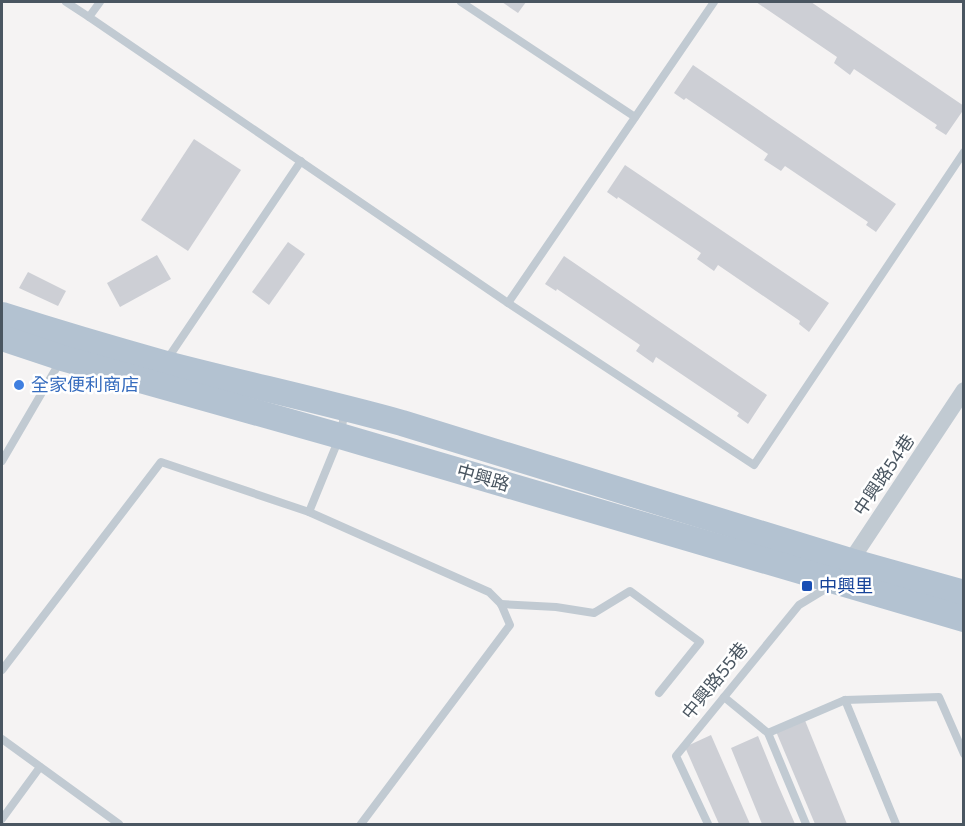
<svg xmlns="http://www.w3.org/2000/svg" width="965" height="826" font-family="Commissioner,'Noto Sans TC',sans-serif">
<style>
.building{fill:#cdcfd5}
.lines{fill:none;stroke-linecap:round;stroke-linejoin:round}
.lane{stroke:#c1cad2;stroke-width:8}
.street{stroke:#c1cad2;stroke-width:16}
.primary{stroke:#b3c2d1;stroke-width:26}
.shop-dot{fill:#3f7fe0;stroke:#fff;stroke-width:2}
.transit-dot{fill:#1a4fb4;stroke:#fff;stroke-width:2}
.labels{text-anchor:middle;stroke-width:5;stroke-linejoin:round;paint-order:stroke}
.shop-label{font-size:18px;fill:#366cbe;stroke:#fff;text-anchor:start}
.street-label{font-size:18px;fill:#4a5661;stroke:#fff}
.transit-label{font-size:18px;fill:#164399;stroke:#fff;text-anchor:start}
</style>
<rect width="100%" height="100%" fill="#f5f3f3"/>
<g class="building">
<polygon points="502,2 526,2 518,13"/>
<polygon points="756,2 811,2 964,106 964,109 946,135 935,128 937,125 854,69 850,75 834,63 837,57"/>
<polygon points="693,65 896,204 876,232 866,225 868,222 785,166 781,171 764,160 768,154 686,98 684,100 674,93"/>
<polygon points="194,139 241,170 188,251 141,220"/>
<polygon points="625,165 829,303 809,332 799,324 800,321 718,265 714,271 697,259 701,253 618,197 617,199 607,192"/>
<polygon points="288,242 305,254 269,305 252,292"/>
<polygon points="157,255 171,279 120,307 107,283"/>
<polygon points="564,256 767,395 748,424 737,416 739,413 656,357 653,363 636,351 640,345 557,289 556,291 545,284"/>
<polygon points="28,272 66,291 58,306 19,288"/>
<polygon points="804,718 847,824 815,824 775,729"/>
<polygon points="711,735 750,824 719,824 685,747"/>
<polygon points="758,736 778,785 795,824 762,824 731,748"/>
</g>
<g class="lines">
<g class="lane">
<polyline points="66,2 89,17"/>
<polyline points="100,2 89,17 508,303 714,2"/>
<polyline points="461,2 635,117"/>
<polyline points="508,303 754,465 964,152"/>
<polyline points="166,361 301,161"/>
<polyline points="2,461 61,360"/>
<polyline points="309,512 340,436 345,411"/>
<polyline points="501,604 556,607 594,613 630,591 700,642 659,693"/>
<polyline points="2,670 161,462 309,512 489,592 501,604 510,625 361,824"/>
<polyline points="724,697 768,733 806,824"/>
<polyline points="845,700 896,824"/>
<polyline points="768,733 845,700 939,697 964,754"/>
<polyline points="2,739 119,824"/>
<polyline points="2,819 40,767"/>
<polyline points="708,824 676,756 799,605 832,585"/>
</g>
<polyline class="street" points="846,568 964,390"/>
<g class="primary">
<path d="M2 315C55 332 109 348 163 363 243 384 323 401 402 423L850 561 964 593"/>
<polyline points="2,338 62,358 340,436 964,619"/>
</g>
</g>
<circle class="shop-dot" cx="19" cy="385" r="6"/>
<rect class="transit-dot" x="801" y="580" width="12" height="12" rx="3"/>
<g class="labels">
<g class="shop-label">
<text x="31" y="391">全家便利商店</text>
</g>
<g class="street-label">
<text transform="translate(884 475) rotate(-56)" y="6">中興路54巷</text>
<text transform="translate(483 478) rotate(16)" y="6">中興路</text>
<text transform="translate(715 681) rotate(-51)" y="6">中興路55巷</text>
</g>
<g class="transit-label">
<text x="819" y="592">中興里</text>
</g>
</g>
<rect width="965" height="826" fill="none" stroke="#4a5661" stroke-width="6"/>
</svg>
